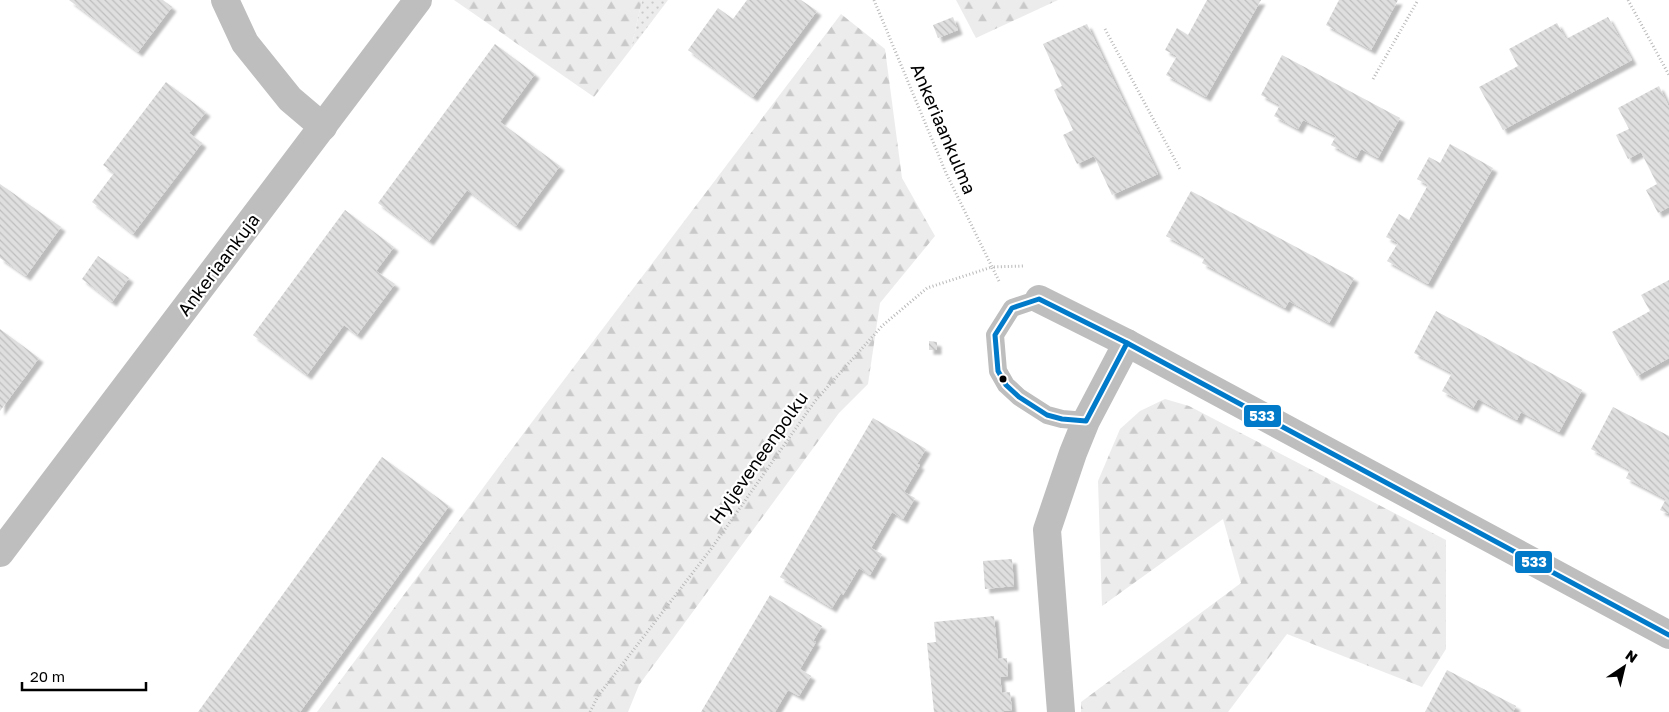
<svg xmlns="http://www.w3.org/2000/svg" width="1669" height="712" font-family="'Golos Text',sans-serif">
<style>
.grass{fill:url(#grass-dots)}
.forest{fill:url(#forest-firs)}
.building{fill:url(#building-back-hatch);filter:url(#shadow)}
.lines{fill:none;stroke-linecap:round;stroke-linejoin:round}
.path{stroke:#b9b9b9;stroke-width:3;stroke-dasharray:1 2.5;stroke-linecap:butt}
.service{stroke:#bebebe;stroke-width:18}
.minor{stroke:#bebebe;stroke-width:28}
.bus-1-casing{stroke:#fff;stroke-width:9}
.bus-1{stroke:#007ac9;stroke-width:5}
.bus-dot{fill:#000;stroke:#fff;stroke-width:2}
.labels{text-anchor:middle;stroke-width:4.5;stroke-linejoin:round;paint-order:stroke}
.street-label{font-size:18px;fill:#000;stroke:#fff}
.line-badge{stroke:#fff;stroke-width:2}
.badge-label{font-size:14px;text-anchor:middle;font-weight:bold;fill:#fff}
</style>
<defs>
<pattern id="grass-dots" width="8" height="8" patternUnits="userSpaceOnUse" patternTransform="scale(1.25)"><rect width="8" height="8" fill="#ececec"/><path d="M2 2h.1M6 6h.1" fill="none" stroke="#c9c9c9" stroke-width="1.8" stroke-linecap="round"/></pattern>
<pattern id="forest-firs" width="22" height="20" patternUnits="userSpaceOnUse" patternTransform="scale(1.25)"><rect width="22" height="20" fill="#ececec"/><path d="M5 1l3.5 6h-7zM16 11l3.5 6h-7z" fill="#c9c9c9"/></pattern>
<pattern id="building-back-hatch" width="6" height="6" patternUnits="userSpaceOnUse" patternTransform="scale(1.25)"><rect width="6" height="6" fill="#dfdfdf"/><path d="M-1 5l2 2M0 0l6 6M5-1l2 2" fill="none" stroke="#bebebe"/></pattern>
<filter id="shadow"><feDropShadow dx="4.5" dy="4.5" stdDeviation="1" flood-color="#0004"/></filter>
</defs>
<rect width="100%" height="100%" fill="#fff"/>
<polygon class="grass" points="642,0 668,0 631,49"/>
<g class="forest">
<polygon points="454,0 642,0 631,49 594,97"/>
<polygon points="956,0 1058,0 976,38"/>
<polygon points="841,14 885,49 902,178 935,236 880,303 868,384 839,413 639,685 628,712 317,712 526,430"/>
<polygon points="1165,399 1189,406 1446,540 1446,649 1422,687 1287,634 1228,712 1081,712 1081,702 1241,583 1223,519 1102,606 1098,481 1120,429 1140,411"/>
</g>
<g class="building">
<polygon points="69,0 163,0 172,7 138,52"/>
<polygon points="747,0 801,0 817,11 753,97 688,50 718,8 733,19"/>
<polygon points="1207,0 1261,0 1206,97 1166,75 1177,56 1165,50 1177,28 1188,35"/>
<polygon points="1339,0 1398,0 1371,50 1326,25"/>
<polygon points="953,17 958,30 938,38 933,25"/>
<polygon points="1608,17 1632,60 1503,130 1479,87 1518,66 1509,49 1557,23 1566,39"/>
<polygon points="1087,24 1158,174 1112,195 1094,156 1077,164 1063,135 1073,130 1054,90 1062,86 1043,44"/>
<polygon points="495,44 535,74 500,122 560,166 516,226 467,190 429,241 378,203"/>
<polygon points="1282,55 1400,118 1378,158 1361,149 1356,158 1331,145 1336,136 1303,120 1298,129 1274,116 1280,105 1261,95"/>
<polygon points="166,82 206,112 189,133 202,143 133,234 92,202 114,173 103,165"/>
<polygon points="1659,86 1669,107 1669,207 1658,213 1646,190 1657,184 1641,152 1628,159 1616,135 1629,129 1618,108"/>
<polygon points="1450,144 1493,168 1428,284 1387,261 1398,243 1386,237 1399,214 1409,220 1428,185 1417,179 1429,157 1440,163"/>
<polygon points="0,184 61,227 26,276 0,258"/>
<polygon points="1191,191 1354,278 1329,323 1289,301 1285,308 1202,263 1205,257 1166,236"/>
<polygon points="345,210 394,247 376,271 395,284 357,335 344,325 307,375 253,335"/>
<polygon points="98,256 129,278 112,302 82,279"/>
<polygon points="1669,280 1669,358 1637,376 1612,332 1650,311 1641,295"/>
<polygon points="1436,311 1582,390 1559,432 1521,412 1517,420 1478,399 1473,408 1442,391 1452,373 1414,353"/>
<polygon points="0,329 39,358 0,411"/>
<polygon points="929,341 937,342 937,350 929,350"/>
<polygon points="1613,407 1669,436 1669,514 1660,510 1666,499 1626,478 1630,470 1591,449"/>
<polygon points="873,418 926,449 917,464 920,465 904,492 915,498 903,519 892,512 871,548 882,554 870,575 859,568 843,595 841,593 832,608 780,577"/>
<polygon points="382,457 449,506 300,712 198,712"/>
<polygon points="1012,559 1014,586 985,589 983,561"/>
<polygon points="770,595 822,626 813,641 816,642 800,669 811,676 799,696 788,690 775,712 701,712"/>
<polygon points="994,616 998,659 1007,658 1008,676 1000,677 1002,693 1010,692 1012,710 1003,711 1004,712 934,712 927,643 936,642 934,622"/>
<polygon points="1447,670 1516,706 1513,712 1425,712"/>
</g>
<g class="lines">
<g class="path">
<polyline points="1628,0 1669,75"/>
<polyline points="1105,29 1181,171"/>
<polyline points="1373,79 1418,0"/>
<polyline points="999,281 992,267 1024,266"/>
<polyline points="590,712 598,696 711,549 815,401 882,326 927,288 992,267 946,173 874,0"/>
</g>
<polyline class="service" points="1039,299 1012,308 995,335 998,371 1006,385 1019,397 1047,415 1062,419 1086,421"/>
<g class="minor">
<polyline points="225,0 245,43 290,99 323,127"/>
<polyline points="1039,299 1127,343 1669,635"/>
<polyline points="0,553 418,0"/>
<polyline points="1061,712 1047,530 1073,453 1086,421 1127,343"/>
</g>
<g class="bus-1-casing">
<g id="bus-1">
<polygon points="1039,299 1127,343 1086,421 1062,419 1047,415 1019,397 1006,385 998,371 995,335 1012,308"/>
<polyline points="1127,343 1669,635"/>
</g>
</g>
<use href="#bus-1" class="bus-1"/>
</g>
<circle class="bus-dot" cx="1003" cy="379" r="4.5"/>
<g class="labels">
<g class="street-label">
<text transform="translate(943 129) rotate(67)" y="6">Ankeriaankulma</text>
<text transform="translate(219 265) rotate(-53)" y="6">Ankeriaankuja</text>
<text transform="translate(759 458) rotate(-55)" y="6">Hyljeveneenpolku</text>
</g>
</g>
<g class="line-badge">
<rect x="1243" y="404" width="39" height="24" rx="5" fill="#007ac9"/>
<rect x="1514" y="550" width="39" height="24" rx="5" fill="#007ac9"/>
</g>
<g class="badge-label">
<text x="1262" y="421">533</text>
<text x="1534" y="567">533</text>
</g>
<g transform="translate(1624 667) rotate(35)" stroke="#ffffff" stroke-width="4" paint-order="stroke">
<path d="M0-4L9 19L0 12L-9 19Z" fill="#000000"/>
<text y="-8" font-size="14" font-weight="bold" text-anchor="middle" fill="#000000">N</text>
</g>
<path d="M22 682v8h124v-8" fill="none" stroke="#000000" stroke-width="2.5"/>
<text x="30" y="682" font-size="15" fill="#000000" stroke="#ffffff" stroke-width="4" paint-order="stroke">20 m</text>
</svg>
